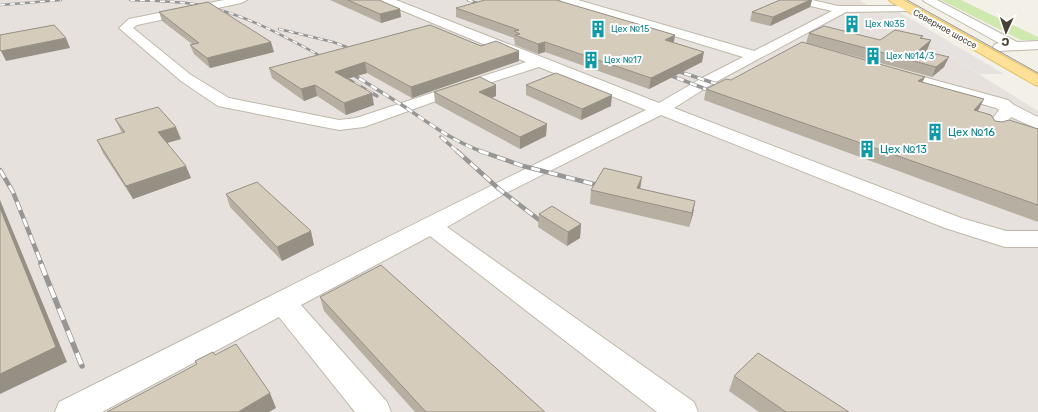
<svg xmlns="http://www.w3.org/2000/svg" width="1038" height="412" font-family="Rubik,sans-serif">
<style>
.industrial{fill:#e6e1dc}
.green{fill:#cee8b0}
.parking{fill:#e5e2df}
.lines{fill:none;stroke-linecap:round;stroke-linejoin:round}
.minor-casing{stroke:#bfb8aa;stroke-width:2}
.major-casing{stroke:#e3bf65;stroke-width:2}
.minor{fill:#fff;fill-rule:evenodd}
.major{fill:#fee196;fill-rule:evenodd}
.tram{stroke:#969696;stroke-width:1}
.rail-far3-casing{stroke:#969696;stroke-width:2.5}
.rail-far2-casing{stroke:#969696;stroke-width:3.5}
.rail-far1-casing{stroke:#969696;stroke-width:4.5}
.rail-casing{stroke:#969696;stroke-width:5.5}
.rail-far3{stroke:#fff;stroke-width:1.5;stroke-dasharray:5;stroke-linecap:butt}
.rail-far2{stroke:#fff;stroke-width:2.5;stroke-dasharray:7;stroke-linecap:butt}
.rail-far1{stroke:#fff;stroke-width:3;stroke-dasharray:9;stroke-linecap:butt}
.rail{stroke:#fff;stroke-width:4;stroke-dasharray:12;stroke-linecap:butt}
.wall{fill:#b7afa2}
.shaded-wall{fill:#958f84}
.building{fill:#d5ccbc;stroke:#958f84}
.labels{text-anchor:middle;stroke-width:4;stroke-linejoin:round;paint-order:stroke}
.far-culture-label{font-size:9px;fill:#0d838f;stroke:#fff;text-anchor:start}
.far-street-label{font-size:9px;fill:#474036;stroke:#fff}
.culture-label{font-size:11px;fill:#0d838f;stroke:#fff;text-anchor:start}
</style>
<rect width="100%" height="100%" fill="#f3f0e7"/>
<polygon class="industrial" points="0,0 859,0 1038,111 1038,412 0,412"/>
<polygon class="green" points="941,0 961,0 1038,37 1038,40 1021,40"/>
<polygon class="parking" points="879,12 899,12 1004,74 979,74"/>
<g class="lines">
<g class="minor-casing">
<g id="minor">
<path d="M224 0H247L241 3 137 25 133 28 191 75 229 98 339 120 356 118 526 62 382 2 380 0H396L659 103 702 78 743 57 562 2 560 0H578L754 51 832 11 793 2 791 0H812L838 6H913L915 8 913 10 909 11 846 12 712 84 674 108 961 218 1006 231H1038V247H1005L945 228 661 115 506 193 447 227 694 402 698 412H657L430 236 301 305 387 402 391 412H355L279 317 102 412H55L59 402C255 304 450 205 646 110L539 67 458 93 364 127 339 130 218 106 181 81 119 28 129 19Z"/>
<polygon points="923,0 937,0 1017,42 1038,41 1038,49 1000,51 995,50 993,47 995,44 999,43 925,2"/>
<polygon points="894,69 1008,100 1014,105 1038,117 1038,129 1011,117 1001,131 995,132 989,131 986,127 999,110 996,108 889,77 886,74 889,71"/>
</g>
</g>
<g class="major-casing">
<polygon id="major" points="889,0 903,0 1038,75 1038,86 1033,84 891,2"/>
</g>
<use href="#minor" class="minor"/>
<use href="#major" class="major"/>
<polyline class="tram" points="907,0 1038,73"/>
<g class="rail-far3-casing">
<g id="rail-far3">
<path d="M130 0C153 1 177 1 200 5 246 14 287 38 328 60"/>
<polyline points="468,0 487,6"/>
<polyline points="0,5 61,0"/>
<polyline points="279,29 333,42 358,51"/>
</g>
</g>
<g class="rail-far2-casing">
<g id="rail-far2">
<polyline points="671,69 726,87"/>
<path d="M347 71C367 83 386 95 405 107 430 124 454 142 483 152"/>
<polyline points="664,73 716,93"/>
<polyline points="342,76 377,96"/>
<polyline points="441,137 458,152"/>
</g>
</g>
<g class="rail-far1-casing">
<g id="rail-far1">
<polyline points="457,151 499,189 547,226"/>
<polyline points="480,151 523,166 605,187"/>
<polyline points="0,170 13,192 42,265"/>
</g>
</g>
<g class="rail-casing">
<polyline id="rail" points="41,264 82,366"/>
</g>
<use href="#rail-far3" class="rail-far3"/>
<use href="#rail-far2" class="rail-far2"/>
<use href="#rail-far1" class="rail-far1"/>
<use href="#rail" class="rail"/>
</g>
<g class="wall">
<polygon points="330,0 379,0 401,17 381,23"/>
<polygon points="780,0 812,0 810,7 770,26 750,21 752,12"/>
<polygon points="456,8 675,35 674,42 702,62 649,89 545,52 538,54 515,45 514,38 456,17"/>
<polygon points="159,12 274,52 210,68 194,54 190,45 192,44 162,21"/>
<polygon points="809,33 880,40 923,36 922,38 931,40 927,50 926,51 944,67 932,77 806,43"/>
<polygon points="481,46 519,61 412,98 367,73 347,79 374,105 346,115 317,96 304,101 272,78 269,68"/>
<polygon points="925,77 922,82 995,121 1038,129 1038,222 704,100 706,89"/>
<polygon points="526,85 611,106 581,120 526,95"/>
<polygon points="434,92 496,96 492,98 546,136 520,149 435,103"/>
<polygon points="115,119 181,139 167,143 191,178 133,199 103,153 97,140 122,133"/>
<polygon points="641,189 695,201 693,214 689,227 590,204 591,190"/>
<polygon points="226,194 314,245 282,261 230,207"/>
<polygon points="539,214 581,224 580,238 567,246 538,227"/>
<polygon points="320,297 545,412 415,412 324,311"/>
<polygon points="734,376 849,412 759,412 729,391"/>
</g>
<g class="shaded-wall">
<polygon points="810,0 812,0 810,7 770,26 773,17"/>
<polygon points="400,9 401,17 381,23 380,14"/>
<polygon points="675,35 673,45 665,40"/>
<polygon points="66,38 70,48 6,61 1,51"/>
<polygon points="931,40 927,50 915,60 919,50"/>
<polygon points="271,42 274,52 210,68 207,58"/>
<polygon points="545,42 545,52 538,54 538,44"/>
<polygon points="519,51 519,61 412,98 411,87"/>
<polygon points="704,52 702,62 649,89 651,78"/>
<polygon points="949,57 944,67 932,77 936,67"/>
<polygon points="365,62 367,73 337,82 335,72"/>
<polygon points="925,77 920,87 918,81"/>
<polygon points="315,85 317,96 304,101 301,89"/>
<polygon points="496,85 496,96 479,103 479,92"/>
<polygon points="372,93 374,105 346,115 344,103"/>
<polygon points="612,95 611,106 581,120 582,109"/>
<polygon points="984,99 978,111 968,122 974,110"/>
<polygon points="547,124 546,136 520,149 520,137"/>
<polygon points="176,127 181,139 163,144 158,132"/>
<polygon points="186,166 191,178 133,199 126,186"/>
<polygon points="642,177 640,190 635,201 637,188"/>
<polygon points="0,200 67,362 0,394"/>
<polygon points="695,201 693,214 689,227 692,213"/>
<polygon points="581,224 580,238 567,246 568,232"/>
<polygon points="311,231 314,245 282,261 277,247"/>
<polygon points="270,393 276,408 269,412 238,412"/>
</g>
<g class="building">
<polygon points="348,0 379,0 400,9 380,14"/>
<polygon points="485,0 556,0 675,35 665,40 704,52 651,78 545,42 538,44 515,35 520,34 514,31 519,30 456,8"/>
<polygon points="780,0 810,0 773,17 752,12"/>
<polygon points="208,2 271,42 207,58 190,45 199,43 159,12"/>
<polygon points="54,25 66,38 1,51 0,50 0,35"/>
<polygon points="430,25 481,46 496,41 519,51 411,87 365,62 335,72 372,93 344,103 315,85 301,89 269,68"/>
<polygon points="824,26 880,40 895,30 923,36 920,38 931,40 919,50 949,57 936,67 809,33"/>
<polygon points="802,42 925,77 918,81 984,99 974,110 991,115 995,121 1002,122 1009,120 1038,129 1038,205 706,89 726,79 731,80"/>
<polygon points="556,73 612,95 582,109 526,85"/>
<polygon points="480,77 496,85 479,92 547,124 520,137 434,92"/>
<polygon points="158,107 176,127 158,132 186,166 126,186 97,140 125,132 115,119"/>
<polygon points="604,168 642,177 637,188 695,201 692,213 591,190"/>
<polygon points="257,182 311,231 277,247 226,194"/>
<polygon points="552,206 581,224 568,232 539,214"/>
<polygon points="0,208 56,347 0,374"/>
<polygon points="381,265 545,412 426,412 320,297"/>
<polygon points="236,344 270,393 238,412 107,412 197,364 195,361 213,352 215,355"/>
<polygon points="758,353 849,412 786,412 734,376"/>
</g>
<defs>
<g id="building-bare" transform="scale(1.38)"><path d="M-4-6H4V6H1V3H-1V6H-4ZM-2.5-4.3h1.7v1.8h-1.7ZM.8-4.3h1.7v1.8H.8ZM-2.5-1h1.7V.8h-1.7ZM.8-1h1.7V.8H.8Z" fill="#0f9aa8" stroke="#fff" stroke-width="2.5" paint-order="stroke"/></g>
</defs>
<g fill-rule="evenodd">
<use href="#building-bare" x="852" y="24"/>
<use href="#building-bare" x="598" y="29"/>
<use href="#building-bare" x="873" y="56"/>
<use href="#building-bare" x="591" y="60"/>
<use href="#building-bare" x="935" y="132"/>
<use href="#building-bare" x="867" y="149"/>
</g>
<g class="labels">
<g class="far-culture-label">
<text x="865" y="27">Цех №35</text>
<text x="611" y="32">Цех №15</text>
<text x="886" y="59">Цех №14/3</text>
<text x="604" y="63">Цех №17</text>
</g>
<g class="far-street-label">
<text transform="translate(945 29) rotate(29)" y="3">Северное шоссе</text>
</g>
<g class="culture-label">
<text x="948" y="136">Цех №16</text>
<text x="880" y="153">Цех №13</text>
</g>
</g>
<g transform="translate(1006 32) rotate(183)" stroke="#ffffff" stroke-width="3" paint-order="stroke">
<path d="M0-3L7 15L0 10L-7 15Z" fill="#474036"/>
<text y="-6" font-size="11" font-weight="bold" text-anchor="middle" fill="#474036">С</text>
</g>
</svg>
